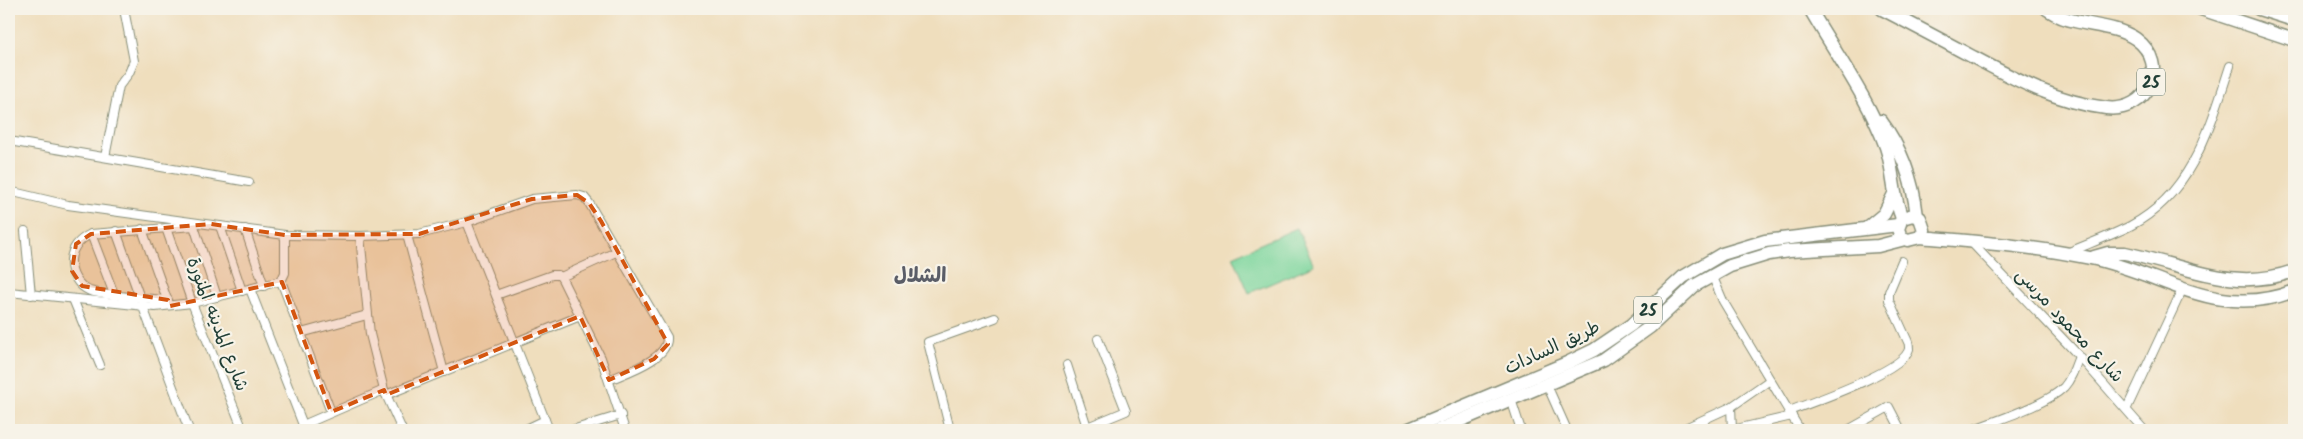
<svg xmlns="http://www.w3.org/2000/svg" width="2303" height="439" font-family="Kalam,'Playpen Sans Arabic',sans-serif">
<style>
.pitch{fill:#7bd59c;stroke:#4d8968}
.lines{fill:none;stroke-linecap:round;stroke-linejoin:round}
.minor-casing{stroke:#878e78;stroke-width:10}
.primary-casing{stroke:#878e78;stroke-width:15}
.minor{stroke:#fff;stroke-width:8}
.primary{stroke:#fff;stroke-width:12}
.marked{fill:#d45610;fill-opacity:0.2;stroke:#d45610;stroke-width:4;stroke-dasharray:10 6;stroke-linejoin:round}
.labels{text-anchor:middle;stroke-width:4.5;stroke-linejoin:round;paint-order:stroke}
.shield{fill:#f7f3e8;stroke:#60746a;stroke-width:1}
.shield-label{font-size:16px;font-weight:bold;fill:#1f3d34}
.street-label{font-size:18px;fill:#1f3d34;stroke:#f7f3e8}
.quarter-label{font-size:20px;font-weight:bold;fill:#5a5d67;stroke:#f7f3e8}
</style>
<rect width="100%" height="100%" fill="#f7f3e8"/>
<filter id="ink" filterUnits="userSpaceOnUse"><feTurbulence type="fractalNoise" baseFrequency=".02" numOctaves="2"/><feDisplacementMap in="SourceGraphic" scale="10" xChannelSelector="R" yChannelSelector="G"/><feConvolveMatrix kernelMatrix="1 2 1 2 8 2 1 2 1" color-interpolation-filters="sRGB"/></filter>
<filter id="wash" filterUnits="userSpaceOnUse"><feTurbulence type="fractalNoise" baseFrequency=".0096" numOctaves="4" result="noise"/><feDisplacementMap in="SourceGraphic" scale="20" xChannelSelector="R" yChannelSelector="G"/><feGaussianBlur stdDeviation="1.12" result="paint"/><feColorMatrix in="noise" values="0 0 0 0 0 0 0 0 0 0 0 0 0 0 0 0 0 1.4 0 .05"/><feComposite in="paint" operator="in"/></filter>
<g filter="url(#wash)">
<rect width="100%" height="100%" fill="#efdebd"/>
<polygon class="pitch" points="1297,228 1314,265 1249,293 1233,256"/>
</g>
<g filter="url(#ink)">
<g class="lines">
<g class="minor-casing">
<g id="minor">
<polyline points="9,141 249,182"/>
<polyline points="105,157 119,86 129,73 134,61 124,9"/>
<path d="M9 191 68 205 285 235 360 236 419 234 467 222 532 199 577 195 584 197 589 203 667 337C669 359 627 372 609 380"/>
<polyline points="467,222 549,430"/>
<polyline points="194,226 217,297"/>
<polyline points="220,226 242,291"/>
<polyline points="166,228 192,303 243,430"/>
<polyline points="142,229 169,305"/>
<polyline points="245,229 264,286"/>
<polyline points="25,231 31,295"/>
<polyline points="116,231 140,298"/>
<polyline points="91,234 114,294"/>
<polyline points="407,235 444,372"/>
<polyline points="360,236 370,334 384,390 402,430"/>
<polyline points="1971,242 2079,356 2144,430"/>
<path d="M2067 253C2088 244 2110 236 2130 226 2192 194 2210 127 2230 66"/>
<polyline points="1712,275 1723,301 1800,430"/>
<polyline points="561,277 618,251"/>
<polyline points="281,281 331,412"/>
<polyline points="250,289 305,430"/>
<polyline points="9,292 155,307 192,303 281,281 285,273 285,235"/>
<polyline points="496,295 552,275 558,275 561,277 601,358 625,430"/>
<polyline points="73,299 100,365"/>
<path d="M168 300C146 298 111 297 90 291 78 286 70 273 71 260 72 247 80 239 91 234L194 226"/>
<polyline points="143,307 189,430"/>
<polyline points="301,333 367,315"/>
<polyline points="1067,365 1088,430"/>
<polyline points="1547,385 1567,430"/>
<polyline points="386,395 580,316"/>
<polyline points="1511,399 1521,430"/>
<polyline points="1731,407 1732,430 1792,416"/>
<polyline points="2127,408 2183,288"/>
<path d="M1789 411C1810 403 1904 371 1909 349 1909 349 1909 342 1908 342L1889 300V292L1902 261"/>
<polyline points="303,425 384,390"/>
<polyline points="524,430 545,420"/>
<polyline points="572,430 621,415"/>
<polyline points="950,430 928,342 995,318"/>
<polyline points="1080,430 1126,411 1098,339"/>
<polyline points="1681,430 1731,407 1770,380"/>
<polyline points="1848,430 1889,407 1901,430"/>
<path d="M1972 430C1997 420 2046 405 2064 387 2072 378 2075 367 2079 356"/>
</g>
</g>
<g class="primary-casing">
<g id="primary">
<path d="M1810 9C1836 54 1868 98 1886 147 1894 170 1892 195 1902 218"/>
<path d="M1882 9C1913 25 1943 41 1973 57 2016 80 2057 102 2106 108 2148 113 2171 65 2136 39 2115 25 2087 26 2064 18 2058 16 2052 12 2047 9"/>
<polyline points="2201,9 2294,40"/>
<polyline points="2259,9 2294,20"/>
<path d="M1881 121C1902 149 1913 181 1917 216"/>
<polyline points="1867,228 1884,214 1894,194"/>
<path d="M1920 237 1924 230 1920 218 1913 215 1902 218 1898 229 1901 237 1908 240 1920 237C1977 242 2033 246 2090 258 2164 273 2216 321 2294 291"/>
<path d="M2094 257 2108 253H2125C2185 265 2232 293 2294 271"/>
<polyline points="1407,430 1567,363 1594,350 1631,325 1683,277 1722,254 1765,241 1898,225"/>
<polyline points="1438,430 1604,360 1650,327 1694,286 1730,266 1769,254 1789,251 1878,246 1905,239"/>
</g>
</g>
<use href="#minor" class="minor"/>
<use href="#primary" class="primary"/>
</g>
</g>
<path class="marked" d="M577 195 589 203 601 221 668 344 654 359 609 380 580 316 386 395 384 390 331 412 282 282 170 306 168 300 82 286 72 271 76 244 91 234 211 224 285 235 419 234 532 199Z"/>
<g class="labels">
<g class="shield">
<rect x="2137" y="68.5" width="28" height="27" rx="4"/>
<rect x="1634" y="296.5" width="28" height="27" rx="4"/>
</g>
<g class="shield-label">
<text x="2151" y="88">25</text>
<text x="1648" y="316">25</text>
</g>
<g class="street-label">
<text transform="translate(218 324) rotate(69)" y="6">شارع المدينه المنورة</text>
<text transform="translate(2070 325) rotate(47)" y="6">شارع محمود مرسى</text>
<text transform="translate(1552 347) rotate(-25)" y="6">طريق السادات</text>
</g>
<g class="quarter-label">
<text x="920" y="282">الشلال</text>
</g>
</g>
<rect width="2303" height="439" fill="none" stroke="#f7f3e8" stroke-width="30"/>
</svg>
